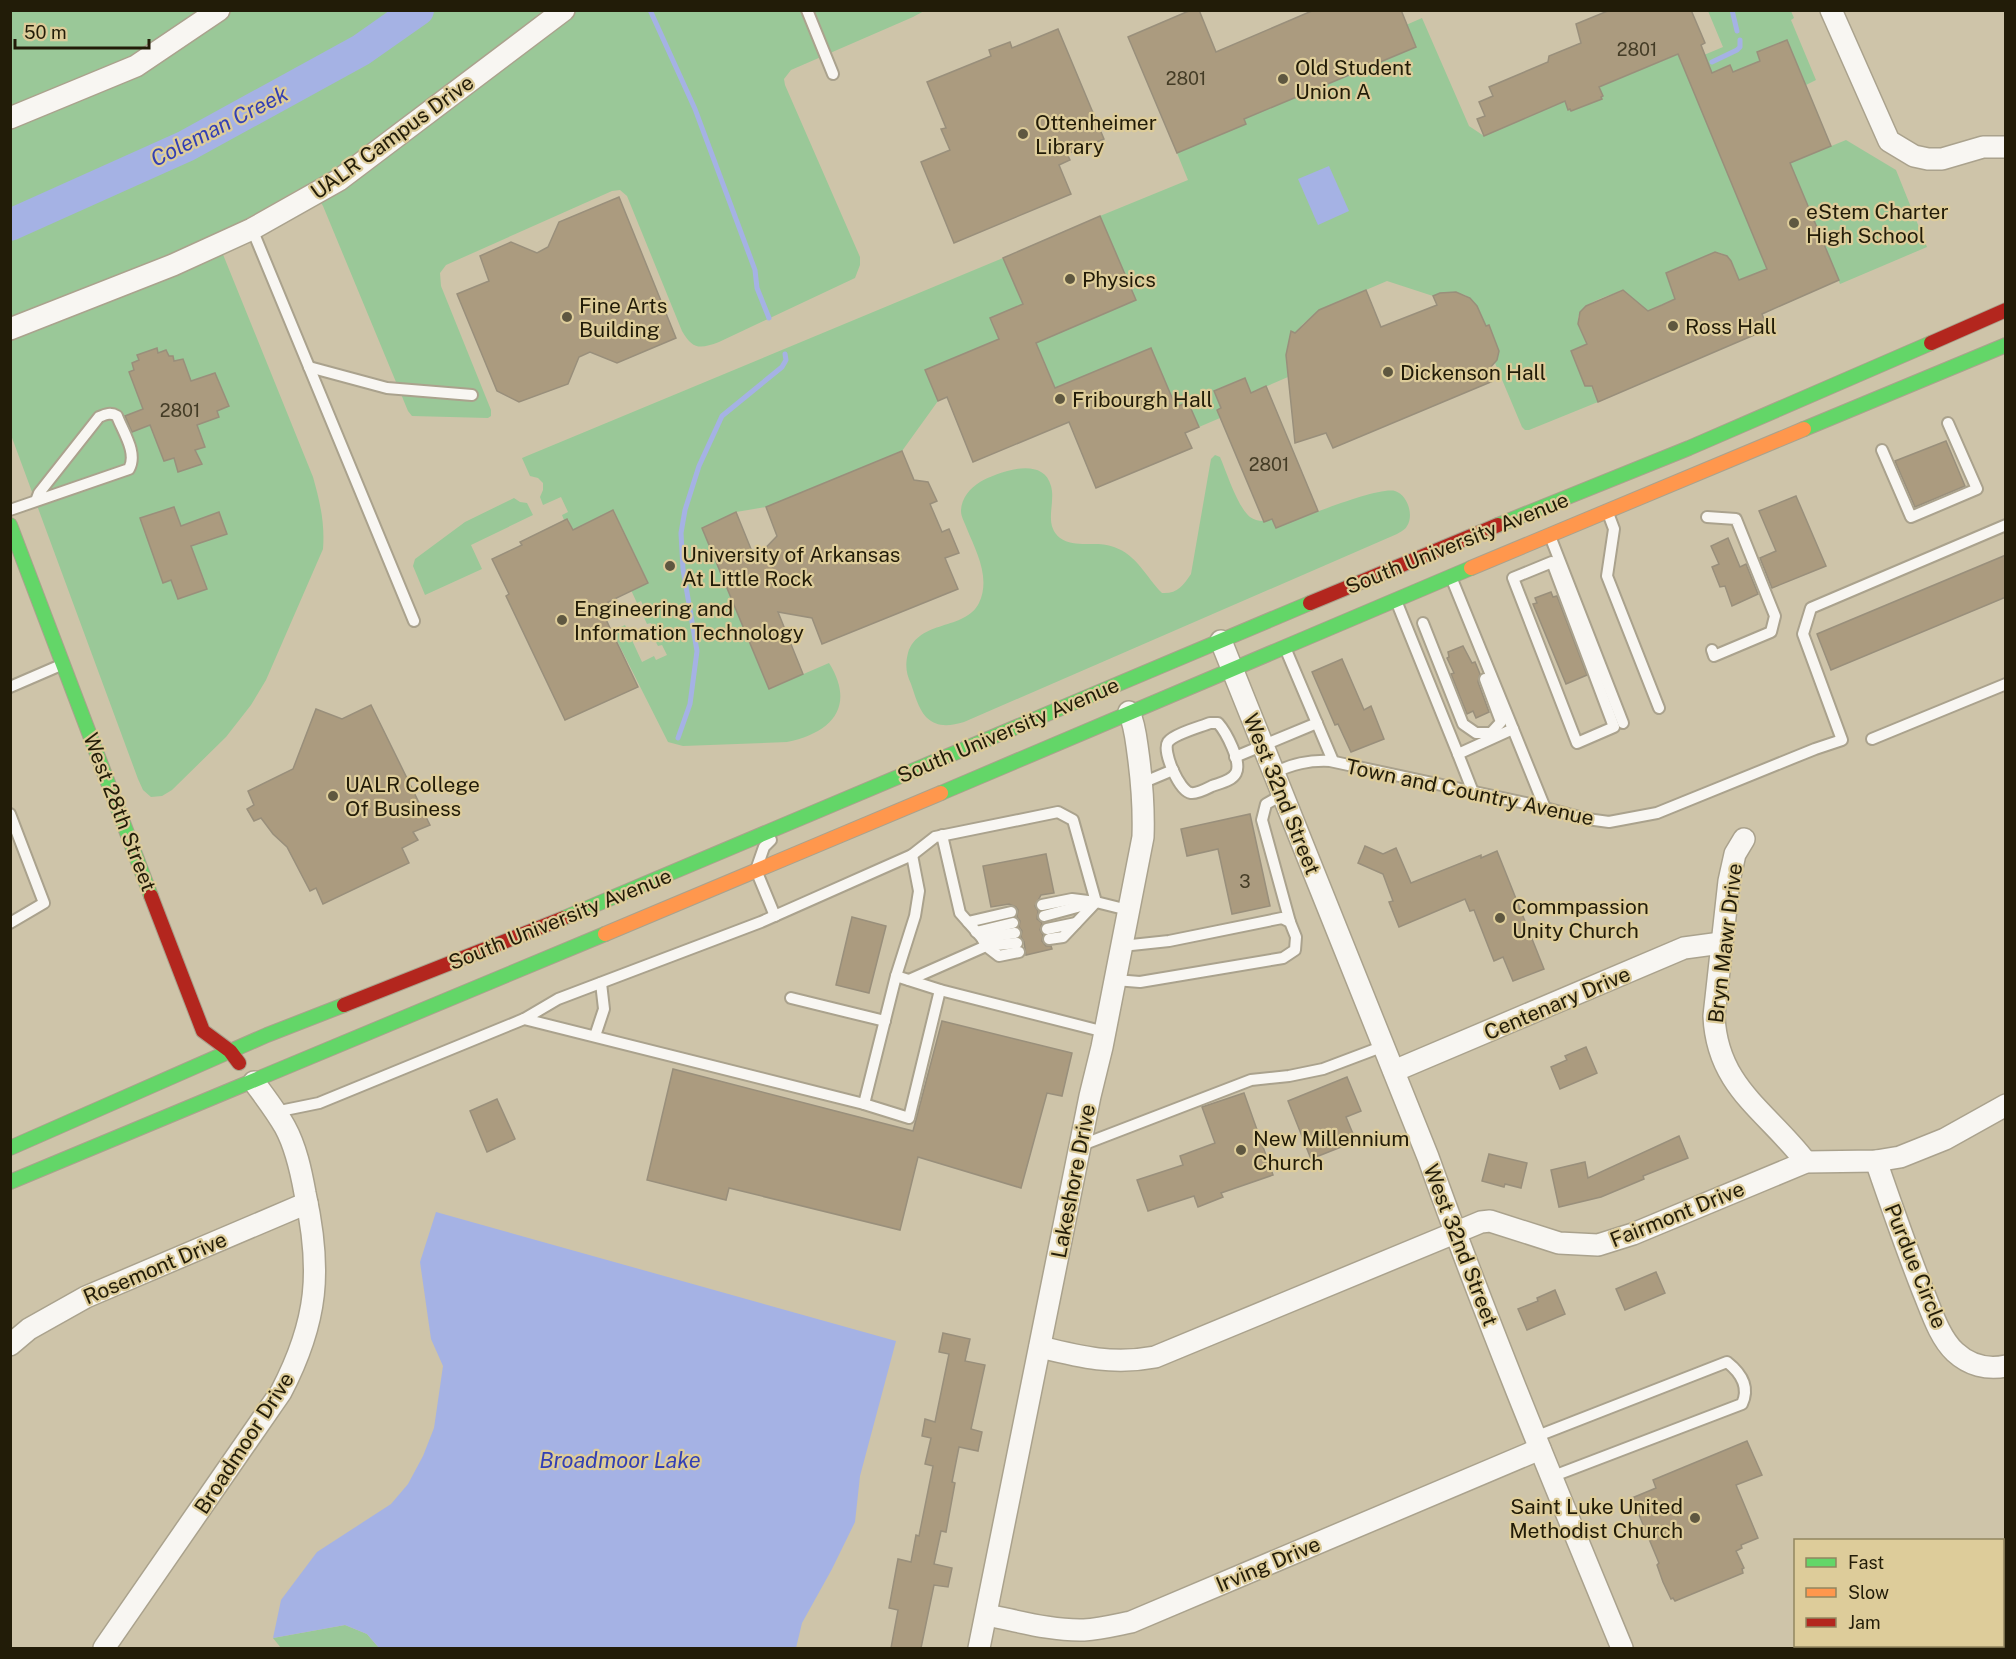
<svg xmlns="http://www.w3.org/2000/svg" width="2016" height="1659" font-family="'Public Sans',sans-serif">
	<rect width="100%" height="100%" fill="#cec4a9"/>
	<g fill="#9ac898">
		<path d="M11,11H924L913,17L791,70L784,79L785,85L860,257V265L855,278L719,342C700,349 693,350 682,331L627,196L620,190L612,191L446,265L440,273L441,286L491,410V416L488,418L412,416L408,411L323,206L318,198L305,189L297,190L225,231L222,252L313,477C320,502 325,523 323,549L266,680L251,705L226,737L172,790L162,796L151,797L143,790L138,779L11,435Z"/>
		<polygon points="1708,11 1791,11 1794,18 1791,20 1816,80 1806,85 1787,40 1757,53 1777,103 1733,72 1730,65 1718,70 1721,77 1714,80 1704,55 1723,47"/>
		<path d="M1422,18L1469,126L1484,136L1565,101L1568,109L1572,111L1601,99L1603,96L1599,87L1679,54L1768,271L1739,280C1734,267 1731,253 1715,252L1675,299L1648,311L1623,290C1610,296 1576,303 1578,322C1579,329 1584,337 1587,344L1571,351L1585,385L1591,386L1598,402L1529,430H1525L1522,427L1495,363L1499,351L1489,325L1486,326L1477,306L1465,295L1448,292L1433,296L1387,281L1319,310L1302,325L1297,334L1291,332L1286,355L1288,377L1251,393L1245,378L1215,390L1221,408L1217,410L1220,418L1199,427L1188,402L1176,407L1151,348L1055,388L1042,356L1005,312L991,318L999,339L925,370L938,401L902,451L766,507L736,512L703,528L769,689L829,663C856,706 832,733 787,742L683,746L668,742L612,631L625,625L642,662L654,656L656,660L667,655L662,645L658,646L652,635L656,632L651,623L647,624L642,613L646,611L641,601L637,603L631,590L648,582L614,511L573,530L568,519L564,520L562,515L568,512L561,497L543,505L540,497L543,490V483L538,478L530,476L522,458L1003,258L1039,341L1100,216L1188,180L1177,153L1246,124L1244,119L1415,47L1406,25Z"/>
		<polygon points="1846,140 1896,170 1927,247 1840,284 1790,163"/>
		<path d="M1215,455L1220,457C1227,473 1237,506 1250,517C1257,522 1265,522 1272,519L1276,528C1296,520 1378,486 1395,491C1408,495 1414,516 1407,526C1405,530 1400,532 1397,534L964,722C950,726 937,728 926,717C918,708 915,695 911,684C906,673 905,665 908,653C919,619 965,631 979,603C991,578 976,551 967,529C965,523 961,517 961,511C961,499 970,488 980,482C998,472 1043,455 1051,486C1056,504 1043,524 1060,538C1075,549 1097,540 1114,547C1137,555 1146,577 1162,593C1177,594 1183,586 1191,574L1211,459Z"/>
		<polygon points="514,498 520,502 527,503 533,515 471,545 482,569 425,595 413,566 415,559 465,522"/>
		<polygon points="345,1625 367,1634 379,1648 281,1648 273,1638"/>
	</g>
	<g fill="#a5b2e4">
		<polygon points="1329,166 1349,211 1318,225 1298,179"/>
		<polygon points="436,1212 896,1341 860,1476 855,1522 832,1569 802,1623 796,1648 379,1648 367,1634 345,1625 273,1638 281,1600 317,1552 391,1504 408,1484 423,1456 434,1428 443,1366 431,1339 420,1262"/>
	</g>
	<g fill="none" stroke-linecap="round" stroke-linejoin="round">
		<g stroke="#a5b2e4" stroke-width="5">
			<polyline points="650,10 695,109 755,270 757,288 769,318"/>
			<polyline points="1732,10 1737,31"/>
			<polyline points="1712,62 1737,50 1740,47 1740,40"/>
			<polyline points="678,738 690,704 697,651 683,569 681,533 685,510 699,466 722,416 782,367 786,360 785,354"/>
		</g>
		<polyline stroke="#a5b2e4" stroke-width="32" points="10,225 186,146 361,50 418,10"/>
	</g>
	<g fill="#ab9b7f" stroke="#998f7b" stroke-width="1.5">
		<polygon points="1191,10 1199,10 1216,52 1314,10 1401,10 1416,47 1244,119 1246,124 1177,153 1128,37"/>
		<polygon points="1610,10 1691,10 1705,43 1701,45 1712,73 1730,65 1733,72 1760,61 1757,52 1787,40 1831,146 1790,163 1839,280 1762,314 1768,329 1598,402 1592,386 1585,386 1571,351 1587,344 1578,324 1580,312 1586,306 1623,290 1648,311 1662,305 1675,299 1666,273 1715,252 1727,256 1731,261 1739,280 1767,269 1678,54 1599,87 1603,96 1601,97 1602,99 1571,111 1570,109 1568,110 1565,101 1484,136 1477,119 1485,116 1479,102 1493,96 1489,87 1548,62 1549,56 1581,43 1576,24"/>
		<polygon points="1058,29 1104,139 1067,154 1070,160 1059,165 1071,194 954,243 921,162 950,150 941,129 946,128 927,82 991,56 989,50 1010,42 1012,48"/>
		<polygon points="619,197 676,338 617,363 590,352 579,357 568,384 519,402 497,391 457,294 489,281 480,256 511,242 537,253 548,247 559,222"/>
		<polygon points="1100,216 1136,300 1036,343 1055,388 1151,348 1176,407 1188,402 1199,427 1185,433 1192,448 1096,488 1069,422 973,462 947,397 938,401 925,370 999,339 990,318 1023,304 1003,258"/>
		<polygon points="1366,290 1381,327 1437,305 1433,296 1440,293 1456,292 1470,298 1477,306 1486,326 1489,325 1499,351 1497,360 1489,369 1493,381 1333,448 1326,433 1295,443 1286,355 1291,331 1295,333 1319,310"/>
		<polygon points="157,348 158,353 166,350 169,356 173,356 174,361 183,359 191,381 215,373 229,406 217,411 219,417 197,425 205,447 195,450 202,464 178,472 174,458 164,461 150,425 132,432 125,416 143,409 129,372 134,370 132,363 139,360 137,355"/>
		<polygon points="1245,378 1251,393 1266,386 1318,511 1276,528 1272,519 1264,522 1217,410 1221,408 1214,391"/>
		<polygon points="1946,441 1965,486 1915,507 1895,461"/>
		<polygon points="902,451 914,480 928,482 937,501 930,504 942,532 949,529 959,553 945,558 958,589 822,644 812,618 778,612 803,674 769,689 702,528 736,512 755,559 777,536 766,507"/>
		<polygon points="1796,496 1826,566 1772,588 1760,558 1776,551 1759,511"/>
		<polygon points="174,507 181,526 219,512 227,534 191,546 207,589 178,599 171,580 163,583 140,518"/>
		<polygon points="613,510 648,583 608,602 611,607 602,611 638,687 565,720 506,596 509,594 492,559 522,545 520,542 567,519 573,530"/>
		<polygon points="1728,538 1740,567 1746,564 1758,594 1732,606 1725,586 1720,587 1712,567 1719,564 1711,546"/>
		<polygon points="2006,555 2006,597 1831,670 1817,634"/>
		<polygon points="1551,592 1553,597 1557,596 1587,675 1566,684 1533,604 1537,603 1535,598"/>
		<polygon points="1463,646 1472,663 1475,662 1480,674 1478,682 1489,712 1476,718 1473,711 1467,714 1451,674 1454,673 1447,658 1449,657 1448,652"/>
		<polygon points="1342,659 1364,710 1371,706 1384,739 1351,752 1338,724 1335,725 1312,672"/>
		<polygon points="371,705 430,825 413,832 418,840 402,848 409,863 323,904 316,888 310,891 287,847 273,834 261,818 254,821 247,809 254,805 248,791 293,769 316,709 342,719"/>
		<polygon points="1250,814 1270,906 1232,914 1218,849 1187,856 1181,829"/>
		<polygon points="1365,846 1383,854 1396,848 1411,883 1481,855 1481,858 1497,851 1544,969 1513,981 1503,957 1494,961 1474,910 1470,911 1465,899 1399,927 1389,902 1393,901 1383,874 1358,863"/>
		<polygon points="1046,854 1054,893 1041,895 1035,906 1038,911 1037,919 1042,923 1040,930 1043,935 1042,941 1046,946 1051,946 1052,949 1026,955 1024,942 1021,937 1022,931 1019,927 1020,921 1017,917 1018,910 1016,907 1009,904 991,907 983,866"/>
		<polygon points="852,917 886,926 869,993 836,985"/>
		<polygon points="942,1021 1072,1053 1062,1096 1047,1093 1021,1188 918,1157 900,1230 729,1188 726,1200 647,1180 673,1069 913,1131"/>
		<polygon points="1586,1047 1597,1073 1560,1089 1551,1067 1567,1060 1565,1056"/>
		<polygon points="1347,1077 1361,1111 1346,1117 1356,1141 1311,1159 1288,1101"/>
		<polygon points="1244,1093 1273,1175 1221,1193 1223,1197 1198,1207 1194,1196 1148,1211 1137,1180 1183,1165 1180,1156 1215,1143 1202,1107"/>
		<polygon points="497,1099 515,1139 487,1152 470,1111"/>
		<polygon points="1679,1136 1688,1158 1643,1176 1644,1179 1601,1197 1559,1207 1551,1170 1585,1162 1588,1178"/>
		<polygon points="1489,1154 1527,1163 1521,1188 1505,1184 1504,1187 1482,1181"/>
		<polygon points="1656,1272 1665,1293 1625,1310 1616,1289"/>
		<polygon points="1555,1290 1565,1314 1527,1330 1518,1309 1538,1301 1537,1298"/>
		<polygon points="943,1333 970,1339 965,1361 985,1365 971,1429 982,1432 978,1451 959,1447 952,1482 955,1483 946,1532 941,1531 934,1564 952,1568 948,1587 934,1585 921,1648 891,1648 898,1610 889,1608 898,1559 911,1562 916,1535 919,1536 933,1466 925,1464 931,1438 922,1436 925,1419 935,1422 949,1354 939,1352"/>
		<polygon points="1747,1441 1762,1475 1736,1485 1758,1538 1741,1545 1742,1548 1736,1551 1744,1568 1742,1569 1743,1573 1675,1601 1673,1598 1671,1599 1663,1582 1657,1565 1659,1563 1632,1498 1656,1488 1653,1480"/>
	</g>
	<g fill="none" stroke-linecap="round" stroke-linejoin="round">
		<defs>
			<g id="lane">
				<polyline points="807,10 833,74"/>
				<polyline points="252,229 414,621"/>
				<polyline points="309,367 387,388 472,395"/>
				<polyline points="1882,450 1911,517 1977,489 1948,423"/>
				<path d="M10,510L129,469C138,453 123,432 117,416C111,412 106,414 99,417L39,493L36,501"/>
				<polyline points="1608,513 1614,529 1607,576 1659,708"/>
				<polyline points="1707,517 1736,519 1775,616 1771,632 1714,656 1712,650"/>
				<polyline points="1550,536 1623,723"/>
				<polygon points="1552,562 1614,727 1577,743 1513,578"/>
				<polyline points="1397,603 1458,754 1513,729 1451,577"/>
				<polyline points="1423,623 1463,724 1476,733 1491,733 1501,722 1485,679"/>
				<polyline points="1286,650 1333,761"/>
				<polyline points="10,687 61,665"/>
				<path d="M1210,723H1218C1226,732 1242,762 1236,773C1232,781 1220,783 1212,786C1206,789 1197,794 1191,793C1179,791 1162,751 1168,742C1174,734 1200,727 1210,723Z"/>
				<polyline points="1513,729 1545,808"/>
				<polyline points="1872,739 2006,684"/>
				<polyline points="1458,754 1473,792"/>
				<polyline points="1235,757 1317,723"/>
				<path d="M1273,773C1293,764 1308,760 1330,761L1530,804L1587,819L1609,822L1657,813L1815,749L1842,740L1803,634L1811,608L2006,525"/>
				<polyline points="1142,783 1173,770"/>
				<polyline points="1282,795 1266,804 1262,820 1290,922"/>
				<polyline points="10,814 44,903 10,923"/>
				<polyline points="942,835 960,913 982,938 986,946 1017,943"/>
				<polyline points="771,840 764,847 756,870 775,916"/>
				<polyline points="912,855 935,837 1058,812 1073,820 1096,902 1128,910"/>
				<polyline points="1042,905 1072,899 1096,902"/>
				<polyline points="1044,916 1092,903"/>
				<polyline points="968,922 1011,912"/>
				<polyline points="1047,929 1076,923"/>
				<polyline points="976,932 1013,923"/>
				<polyline points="982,938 1015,933"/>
				<polyline points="1049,939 1063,937 1096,902"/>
				<polyline points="909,980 986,946 999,956 1019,952"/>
				<polyline points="1115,980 1140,982 1283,958 1295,950 1296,937 1290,922 1282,918 1169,941 1122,946"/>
				<polyline points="791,998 885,1021"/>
				<polyline points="524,1019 558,999 761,922 912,855 919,891 915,916 896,976"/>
				<polyline points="595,1036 604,1009 601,983"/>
				<polyline points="864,1104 909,1118 940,990"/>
				<polyline points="275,1112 319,1103 524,1019 864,1104 896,976 940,990 1105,1032"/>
				<polyline points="1082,1145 1251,1080 1289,1076 1323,1069 1384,1046"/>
				<path d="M1535,1437L1727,1362C1741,1373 1750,1387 1742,1404L1551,1477"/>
			</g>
			<g id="street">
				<polyline points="1831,10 1889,141 1914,156 1928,159 1942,159 1983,147 2006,147"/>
				<polyline points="10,118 136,66 219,10"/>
				<polyline points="10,329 173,265 252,229 339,180 564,10"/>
				<path d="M1221,641L1428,1157C1487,1323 1555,1486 1622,1648"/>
				<path d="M1744,839L1735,854L1729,881L1714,1016C1717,1087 1767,1111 1806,1162"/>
				<polyline points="1394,1071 1684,948 1721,943"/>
				<path d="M1876,1161C1891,1204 1906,1248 1923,1291C1931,1310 1939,1337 1955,1352C1969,1365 1987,1370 2006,1366"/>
				<polyline points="10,1345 29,1329 86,1297 307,1203"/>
				<path d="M1040,1347C1081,1357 1113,1365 1155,1357L1481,1222L1490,1221L1559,1243L1598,1245L1633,1234L1806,1162L1876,1161L1900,1157L1945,1139L2006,1105"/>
				<path d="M987,1615C1018,1621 1052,1631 1084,1630C1100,1629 1116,1625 1131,1622L1540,1449"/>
				<path d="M104,1648L281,1392C318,1321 322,1270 305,1193C301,1171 296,1147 285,1127C276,1111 265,1097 254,1082"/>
				<path d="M979,1648L1090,1096L1102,1047L1143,837C1144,808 1142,782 1138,753C1136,739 1135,725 1129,712"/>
			</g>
			<g id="fast">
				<polyline points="1804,429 2006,345"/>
				<polyline points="10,525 151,896"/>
				<polyline points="1498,525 1689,448 1931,343"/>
				<polyline points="941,793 1471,568"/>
				<polyline points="564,918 1310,603"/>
				<polyline points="10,1148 267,1035 344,1005"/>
				<polyline points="10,1182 605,934"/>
			</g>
			<g id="slow">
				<polyline points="1471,568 1804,429"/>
				<polyline points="605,934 941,793"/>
			</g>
			<g id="jam">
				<polyline points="1931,343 2006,310"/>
				<polyline points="1310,603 1498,525"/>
				<polyline points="151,896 203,1031 230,1051 239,1063"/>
				<polyline points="344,1005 564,918"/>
			</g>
		</defs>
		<use href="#lane" stroke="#aaa28d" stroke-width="14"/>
		<use href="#street" stroke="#aaa28d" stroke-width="24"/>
		<use href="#fast" stroke="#aaa28d" stroke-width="16"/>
		<use href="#slow" stroke="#aaa28d" stroke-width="16"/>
		<use href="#jam" stroke="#aaa28d" stroke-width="16"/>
		<use href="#lane" stroke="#f8f6f2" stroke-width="10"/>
		<use href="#street" stroke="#f8f6f2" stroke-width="21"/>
		<use href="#fast" stroke="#63d668" stroke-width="14"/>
		<use href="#slow" stroke="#ff974d" stroke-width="14"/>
		<use href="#jam" stroke="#b3261e" stroke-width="14"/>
	</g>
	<g fill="#5e5740" stroke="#ddcc9a" stroke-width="2">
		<circle cx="1283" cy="79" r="6"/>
		<circle cx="1023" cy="134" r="6"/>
		<circle cx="1794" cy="223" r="6"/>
		<circle cx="1070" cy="279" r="6"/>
		<circle cx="567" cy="317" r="6"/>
		<circle cx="1673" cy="326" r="6"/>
		<circle cx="1388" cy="372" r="6"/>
		<circle cx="1060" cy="399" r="6"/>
		<circle cx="670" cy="566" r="6"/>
		<circle cx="562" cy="620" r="6"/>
		<circle cx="333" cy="796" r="6"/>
		<circle cx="1500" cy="918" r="6"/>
		<circle cx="1241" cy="1150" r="6"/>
		<circle cx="1695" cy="1518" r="6"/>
	</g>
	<g text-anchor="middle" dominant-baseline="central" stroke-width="4.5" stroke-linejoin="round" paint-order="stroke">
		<g font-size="18" fill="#443c26">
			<text x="1637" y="49">2801</text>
			<text x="1186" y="78">2801</text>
			<text x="180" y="410">2801</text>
			<text x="1269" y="464">2801</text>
			<text x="1245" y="881">3</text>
		</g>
		<g font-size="21" fill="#221c08" stroke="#ddcc9a" text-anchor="start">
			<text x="1295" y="67">Old Student<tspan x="1295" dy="24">Union A</tspan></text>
			<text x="1035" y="122">Ottenheimer<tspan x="1035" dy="24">Library</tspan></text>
			<text x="1806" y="211">eStem Charter<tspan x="1806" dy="24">High School</tspan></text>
			<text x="1082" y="279">Physics</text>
			<text x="579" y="305">Fine Arts<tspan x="579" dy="24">Building</tspan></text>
			<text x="1685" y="326">Ross Hall</text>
			<text x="1400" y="372">Dickenson Hall</text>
			<text x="1072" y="399">Fribourgh Hall</text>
			<text x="682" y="554">University of Arkansas<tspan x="682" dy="24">At Little Rock</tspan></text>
			<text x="574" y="608">Engineering and<tspan x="574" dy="24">Information Technology</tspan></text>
			<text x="345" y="784">UALR College<tspan x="345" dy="24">Of Business</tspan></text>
			<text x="1512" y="906">Commpassion<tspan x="1512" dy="24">Unity Church</tspan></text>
			<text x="1253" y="1138">New Millennium<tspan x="1253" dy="24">Church</tspan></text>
			<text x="1683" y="1506" text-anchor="end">Saint Luke United<tspan x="1683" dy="24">Methodist Church</tspan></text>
		</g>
		<g font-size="21" fill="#221c08" stroke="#ddcc9a">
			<text transform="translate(392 137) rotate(-36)">UALR Campus Drive</text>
			<text transform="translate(1457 543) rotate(-22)">South University Avenue</text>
			<text transform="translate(1008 730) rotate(-23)">South University Avenue</text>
			<text transform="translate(1470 792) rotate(12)">Town and Country Avenue</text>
			<text transform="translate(1282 794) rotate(68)">West 32nd Street</text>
			<text transform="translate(120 812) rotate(69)">West 28th Street</text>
			<text transform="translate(560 919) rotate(-22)">South University Avenue</text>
			<text transform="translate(1725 943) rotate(-83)">Bryn Mawr Drive</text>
			<text transform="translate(1557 1003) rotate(-23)">Centenary Drive</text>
			<text transform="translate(1073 1181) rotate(-79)">Lakeshore Drive</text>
			<text transform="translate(1677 1214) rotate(-22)">Fairmont Drive</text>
			<text transform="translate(1461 1245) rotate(69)">West 32nd Street</text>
			<text transform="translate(1916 1266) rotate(68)">Purdue Circle</text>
			<text transform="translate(155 1268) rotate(-23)">Rosemont Drive</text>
			<text transform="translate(244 1443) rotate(-57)">Broadmoor Drive</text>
			<text transform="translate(1268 1564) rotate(-23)">Irving Drive</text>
		</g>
		<g font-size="22" font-style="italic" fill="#323fb4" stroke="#ddcc9a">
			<text transform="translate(219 126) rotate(-27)">Coleman Creek</text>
			<text x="620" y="1460">Broadmoor Lake</text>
		</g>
	</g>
	<rect width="2016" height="1659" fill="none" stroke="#221c08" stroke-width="24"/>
	<rect x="1794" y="1539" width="210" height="108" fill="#ddcc9a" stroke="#928660" stroke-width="1.5"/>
	<rect x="1806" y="1558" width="30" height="9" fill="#63d668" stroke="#928660" stroke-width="1.5"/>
	<text x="1848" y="1569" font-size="18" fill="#221c08">Fast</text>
	<rect x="1806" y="1588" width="30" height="9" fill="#ff974d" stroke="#928660" stroke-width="1.5"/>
	<text x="1848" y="1599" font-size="18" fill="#221c08">Slow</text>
	<rect x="1806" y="1618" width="30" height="9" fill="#b3261e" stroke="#928660" stroke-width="1.5"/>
	<text x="1848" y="1629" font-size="18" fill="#221c08">Jam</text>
	<path d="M15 39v9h134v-9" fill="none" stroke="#221c08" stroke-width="3"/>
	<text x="24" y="39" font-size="18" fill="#221c08" stroke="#ddcc9a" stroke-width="4.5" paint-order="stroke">50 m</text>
</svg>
